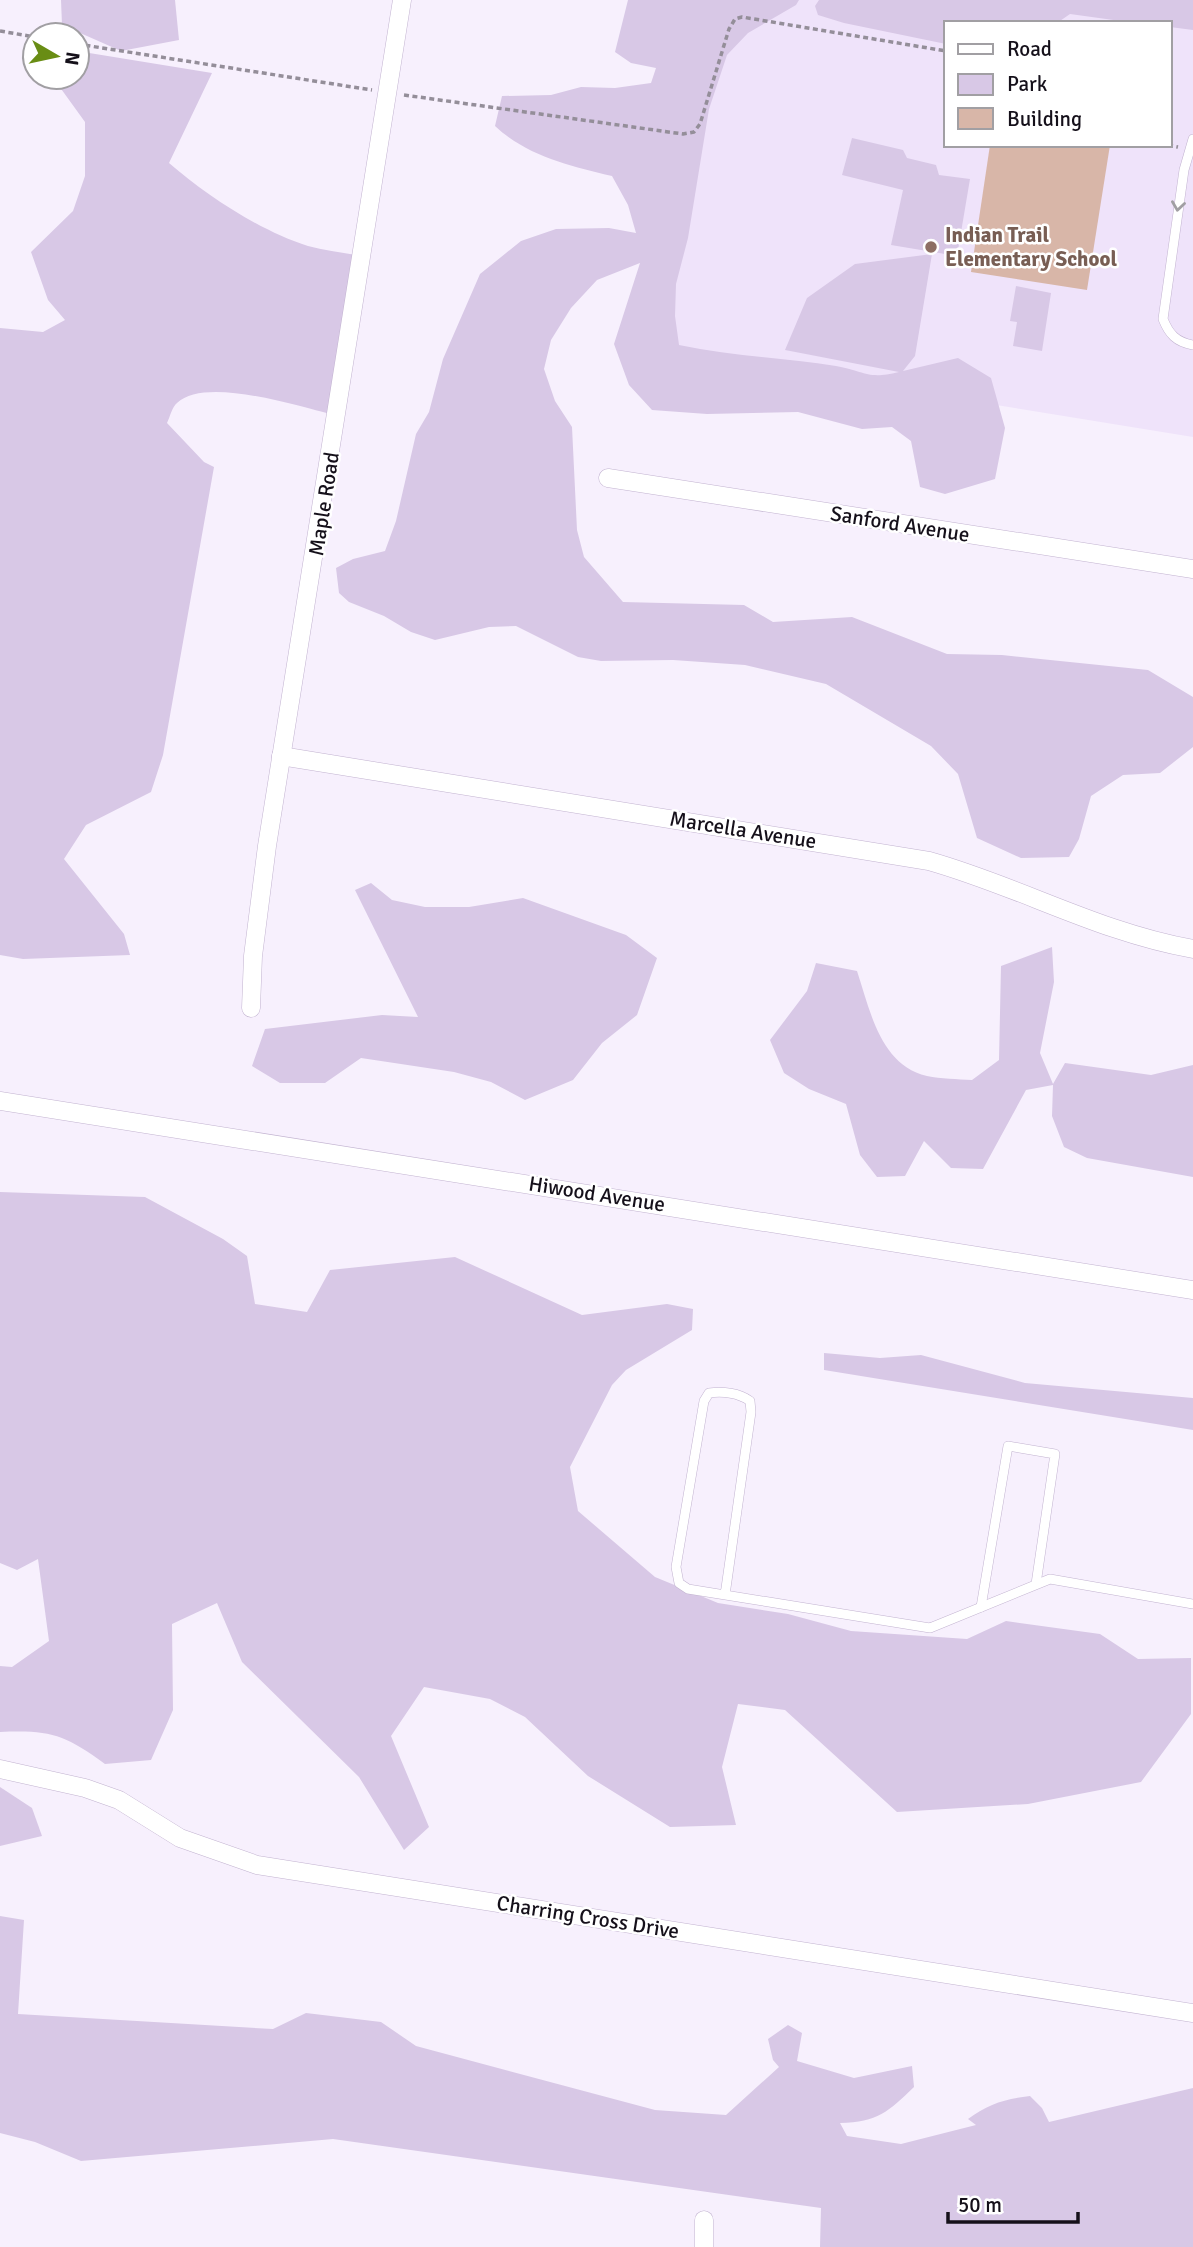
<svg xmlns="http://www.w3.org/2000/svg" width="1193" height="2247" font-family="Signika,sans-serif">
	<rect width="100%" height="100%" fill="#f7f0fd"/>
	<path fill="#efe3fa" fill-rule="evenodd" d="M709,0H1042L1193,25V437L652,349ZM946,23H1170V145H946Z"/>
	<g fill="#d8c8e6">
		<polygon points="61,0 175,0 179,40 121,51 62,25"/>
		<path d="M628,0H799L796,5L748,33L727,55L709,109L688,238L676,284L675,316L679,345C731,356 784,358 836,366C865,371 867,380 899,372L785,350L807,298L855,264L932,254L915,356L903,371L958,358L991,378L1005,428L995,479L945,494L920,487L911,441L892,427L862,429L798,412L707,414L652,410L629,385L614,344L640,263L597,280L571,308L551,340L544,369L555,401L572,427L577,530L584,557L623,602L744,605L773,622L852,617L947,654L1002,655L1148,670L1193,697V747L1160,773L1123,775L1091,796L1079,839L1069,857L1021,858L977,838L958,774L931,746L826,684L745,665L673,660L601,661L578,657L516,626L489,627L435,640L411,632L384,616L349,602L339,593L336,568L353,559L385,551L396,521L416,434L429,412L443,359L480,274L521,241L556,229L609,228L636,233L628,205L612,176C570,166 527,156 495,126L502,96L551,95L581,87L615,88L651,83L656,68L631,63L615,52Z"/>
		<polygon points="819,0 1193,0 1193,30 1170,27 1170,23 1135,23 1070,14 1057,23 946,23 946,44 844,23 818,15 815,6"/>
		<path d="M77,51L212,73L169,163C206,195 260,231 308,246C323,250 340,252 356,255L331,414C296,406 205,376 177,403C172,407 170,417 167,423L204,462L214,467L163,755L151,792L86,825L64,859L124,934L130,955L23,959L0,955V328L43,332L65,320L48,300L31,252L73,211L85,176V122L59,86V77H77Z"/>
		<polygon points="852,138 903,150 907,158 936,165 939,175 970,179 957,256 891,245 903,190 842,175"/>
		<polygon points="1016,286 1051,293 1042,351 1013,346 1017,322 1010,321"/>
		<polygon points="371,883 392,900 425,907 469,907 523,898 626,935 657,958 637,1015 602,1043 573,1080 525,1100 491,1082 454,1072 361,1058 325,1083 280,1083 252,1066 265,1029 382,1015 418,1017 355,890"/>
		<path d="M1052,947L1054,982L1040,1053L1053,1084L1065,1063L1151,1075L1193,1065V1177L1087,1158L1064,1147L1052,1116L1053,1085L1026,1090L983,1169L951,1168L924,1141L905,1176L877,1177L860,1155L846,1104L809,1089L784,1073L770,1040L807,991L816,963L857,971C870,1010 880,1065 927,1076C941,1079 957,1079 972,1080L999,1060L1001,966Z"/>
		<path d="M0,1192L145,1197L223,1239L247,1256L255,1304L307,1312L330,1270L455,1257L582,1315L667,1304L693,1309L692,1330L626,1370L612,1385L570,1467L578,1511L655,1577L718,1603L788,1614L851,1631L967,1639L1006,1621L1100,1634L1138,1659L1191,1658V1714L1141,1782L1028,1804L897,1812L785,1710L738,1704L722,1767L736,1825L670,1827L588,1776L525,1717L490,1699L424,1687L391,1736L429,1827L404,1850L359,1777L242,1662L217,1603L172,1624L173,1710L151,1760L105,1764C64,1734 50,1730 0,1732V1666L12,1667L49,1641L38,1559L17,1570L0,1563Z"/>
		<polygon points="824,1353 880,1358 921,1355 1025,1383 1193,1398 1193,1430 824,1370"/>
		<polygon points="0,1787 32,1808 42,1836 0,1846"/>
		<path d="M0,1916L24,1920L18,2014L273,2029L306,2013L381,2022L416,2046L655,2110L726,2115L779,2067L773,2060L768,2039L788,2025L802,2033L797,2061L854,2078L912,2066L914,2087C888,2112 878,2122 840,2123L847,2136L901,2144L976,2125L968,2119C988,2104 1005,2099 1030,2096L1042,2108L1049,2122L1193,2088V2247H820L821,2208L333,2139L81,2161L35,2142L0,2133Z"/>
	</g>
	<polygon fill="#d8b6a8" points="990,145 1110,145 1087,290 971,272"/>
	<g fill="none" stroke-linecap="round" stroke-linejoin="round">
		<defs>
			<g id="lane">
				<path d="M1193,139L1184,170L1163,319C1169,334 1176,342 1193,345"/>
				<path d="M725,1595L751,1412L750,1401C739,1393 723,1391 709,1393L704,1401L676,1567L679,1583L688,1589L930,1628L1050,1579L1193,1604"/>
				<polyline points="981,1607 1008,1446 1055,1454 1036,1584"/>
			</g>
			<g id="street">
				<polyline points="608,478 1193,569"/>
				<path d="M281,756L929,861C1021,887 1098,932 1193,949"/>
				<polyline points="251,1008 253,956 267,846 402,0"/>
				<polyline points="0,1101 1193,1290"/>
				<polyline points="0,1769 85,1788 119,1800 180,1838 257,1865 1193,2013"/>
				<polyline points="704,2247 704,2220"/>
			</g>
		</defs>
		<use href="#lane" stroke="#c2b3d0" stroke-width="10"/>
		<use href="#street" stroke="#c2b3d0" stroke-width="19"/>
		<g stroke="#948e99" stroke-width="3.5" stroke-dasharray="5 3.5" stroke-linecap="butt">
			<polyline points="0,31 35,37"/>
			<polyline points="77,44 372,90"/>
			<polyline points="404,95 683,134 694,132 700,124 729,29 735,19 742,17 946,51"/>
			<polyline points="1168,145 1178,147"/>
		</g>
		<use href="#lane" stroke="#fff" stroke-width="9"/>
		<use href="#street" stroke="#fff" stroke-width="18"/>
	</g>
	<defs><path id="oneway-chevron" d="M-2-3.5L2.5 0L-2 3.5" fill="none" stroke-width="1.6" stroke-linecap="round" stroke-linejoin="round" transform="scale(1.75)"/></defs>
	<use stroke="#a19fa3" href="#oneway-chevron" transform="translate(1178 206) rotate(98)"/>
	<circle fill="#8d6e63" stroke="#fff" stroke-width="2.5" cx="931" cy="247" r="7"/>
	<g text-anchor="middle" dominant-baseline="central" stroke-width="5" stroke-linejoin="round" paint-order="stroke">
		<g font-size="21" font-weight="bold" fill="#785e54" stroke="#fff" text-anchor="start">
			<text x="945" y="235">Indian Trail<tspan x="945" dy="24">Elementary School</tspan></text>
		</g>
		<g font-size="21" fill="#15101a" stroke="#fff">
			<text transform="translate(324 504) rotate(-81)">Maple Road</text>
			<text transform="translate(900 524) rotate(9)">Sanford Avenue</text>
			<text transform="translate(743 830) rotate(9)">Marcella Avenue</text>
			<text transform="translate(597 1194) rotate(9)">Hiwood Avenue</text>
			<text transform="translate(588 1917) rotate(9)">Charring Cross Drive</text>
		</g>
	</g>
	<rect x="944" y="21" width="228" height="126" fill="#ffffff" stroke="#a19fa3" stroke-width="2"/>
	<rect x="958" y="44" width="35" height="10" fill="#ffffff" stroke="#a19fa3" stroke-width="2"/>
	<text x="1007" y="56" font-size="21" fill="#15101a">Road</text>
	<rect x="958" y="74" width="35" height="21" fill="#d8c8e6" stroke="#a19fa3" stroke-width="2"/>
	<text x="1007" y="91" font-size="21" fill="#15101a">Park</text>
	<rect x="958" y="108" width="35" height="21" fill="#d8b6a8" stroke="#a19fa3" stroke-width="2"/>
	<text x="1007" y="126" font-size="21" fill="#15101a">Building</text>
	<g transform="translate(56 56) rotate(99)"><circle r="33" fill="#ffffff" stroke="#a19fa3" stroke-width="2"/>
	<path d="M0-5L12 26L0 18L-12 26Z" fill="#698d14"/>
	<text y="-10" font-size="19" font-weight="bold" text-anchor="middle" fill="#15101a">N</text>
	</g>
	<path d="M948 2212v10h130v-10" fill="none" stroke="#15101a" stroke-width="3.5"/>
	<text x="958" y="2212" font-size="21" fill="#15101a" stroke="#ffffff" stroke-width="5" paint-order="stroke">50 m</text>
</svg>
